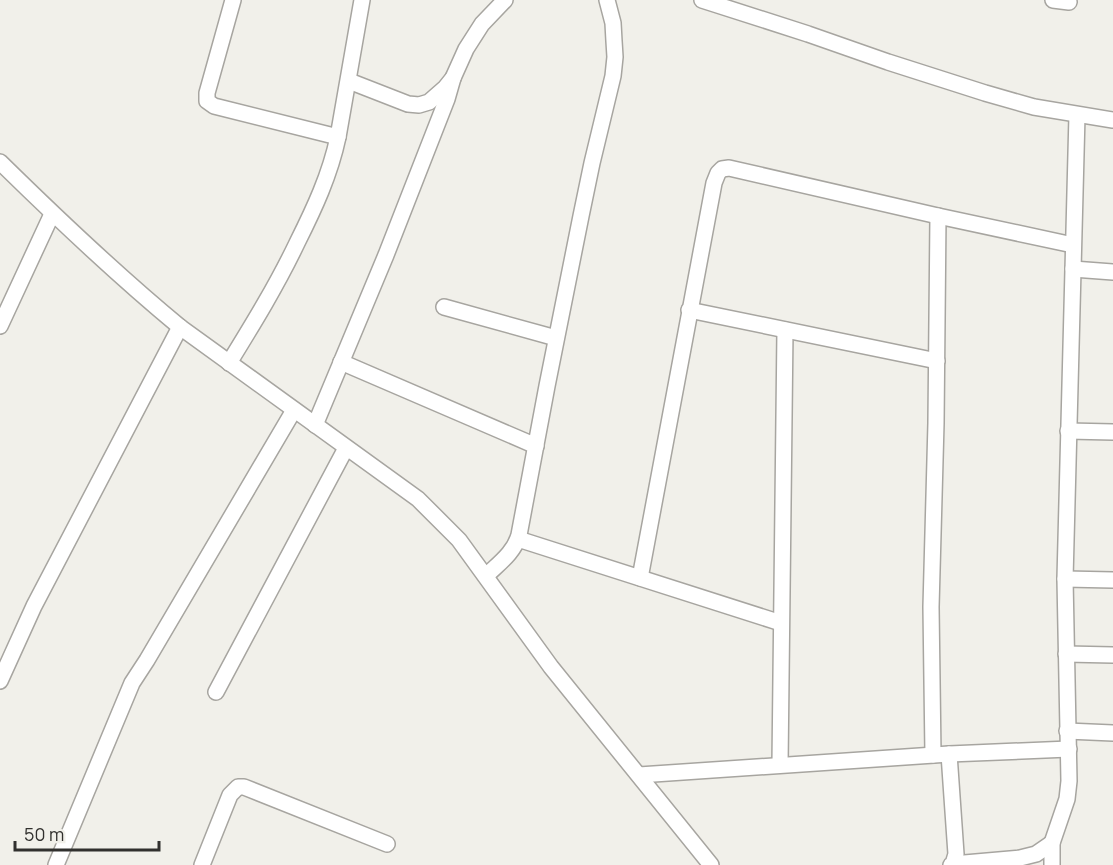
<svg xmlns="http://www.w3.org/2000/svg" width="1113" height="865" font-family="Manrope,sans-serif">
	<rect width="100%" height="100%" fill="#f1f0ea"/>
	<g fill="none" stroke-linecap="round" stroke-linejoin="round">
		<defs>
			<g id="minor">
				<polyline points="702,0 808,34 888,62 985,93 1034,107 1113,120"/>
				<polyline points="1053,0 1069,2"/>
				<polyline points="349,81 408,104 419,105 429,102 445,88 453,78 466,49 482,24 505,0"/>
				<polyline points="338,137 362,0"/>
				<path d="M0,162C58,219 117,275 180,327L418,499L459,540L551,667L711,865"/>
				<polyline points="1073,269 1113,272"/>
				<polyline points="444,307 556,338"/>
				<polyline points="689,310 937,361"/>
				<polyline points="0,326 52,214"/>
				<polyline points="341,362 536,446"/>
				<path d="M229,363C253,324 277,285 297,243C314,209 330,175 338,137L214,106L207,101V93L233,0"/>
				<polyline points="315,425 386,255 447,99 453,78"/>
				<polyline points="1068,431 1113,432"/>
				<polyline points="518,539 781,623"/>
				<path d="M486,576C498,564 514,553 519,535L547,386L581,216L592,163L613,76L615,57L614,41L613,23L607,0"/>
				<polyline points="640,578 714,183 718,173 722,169 729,168 938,216 1073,245"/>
				<polyline points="1065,579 1113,580"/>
				<polyline points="1066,654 1113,655"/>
				<polyline points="0,681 34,606 180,327"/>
				<polyline points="216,692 346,448"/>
				<polyline points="1067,731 1113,733"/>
				<polyline points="949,754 956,854 953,864 951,865"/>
				<polyline points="933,755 931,607 936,423 938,216"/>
				<polyline points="780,765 785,330"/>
				<polyline points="639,775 949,754 1069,749"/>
				<polyline points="953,864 1020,858 1036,854 1052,843"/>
				<polyline points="56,865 132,683 147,660 294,410"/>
				<polyline points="202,865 230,795 238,787 244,787 387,844"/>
				<polyline points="1052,865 1052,843 1067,799 1069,781 1065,579 1077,115"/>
			</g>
		</defs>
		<use href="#minor" stroke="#a7a5a0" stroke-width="18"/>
		<use href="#minor" stroke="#fff" stroke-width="15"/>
	</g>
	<path d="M15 841v9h144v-9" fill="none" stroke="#31302e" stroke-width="3"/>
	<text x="24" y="841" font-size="18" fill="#31302e" stroke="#f1f0ea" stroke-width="4.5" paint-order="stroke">50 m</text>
</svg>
